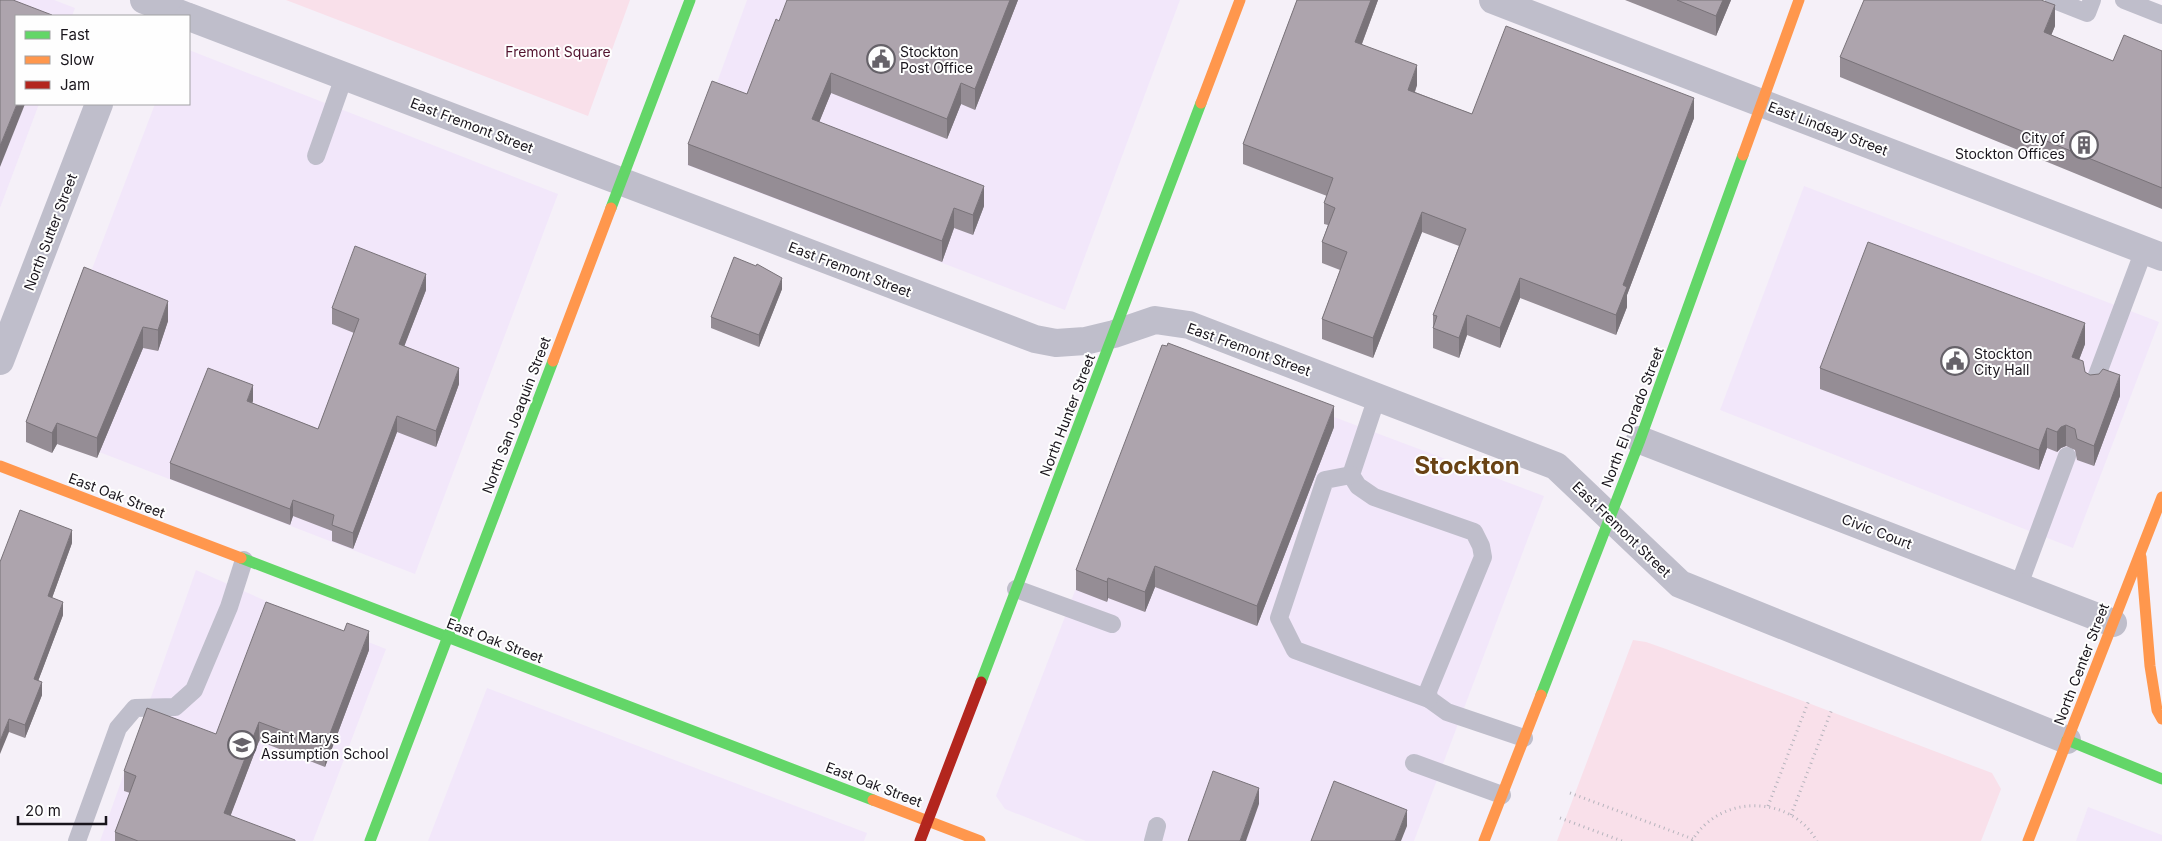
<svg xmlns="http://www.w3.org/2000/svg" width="2162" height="841" font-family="Inter,sans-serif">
	<rect width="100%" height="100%" fill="#f5f0f8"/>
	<g fill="#f2e7fa">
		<polygon points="0,0 54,0 75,8 72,16 16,16 16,104 39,104 0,208"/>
		<polygon points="747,0 1180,0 1065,310 687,165"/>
		<polygon points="189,50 558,194 415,574 32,426 155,104 189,104"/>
		<polygon points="1804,186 2159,322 2073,548 1720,410"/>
		<polygon points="1166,354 1544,496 1414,841 1086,841 1005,809 996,796"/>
		<polygon points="196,570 282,608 386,649 313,841 100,841"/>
		<polygon points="487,688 677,761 867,833 864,841 428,841"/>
		<polygon points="2088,807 2162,835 2162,841 2076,841"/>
	</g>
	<g fill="#f9e0ea">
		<polygon points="286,0 630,0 588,116"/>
		<polygon points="1633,640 1646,642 1666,649 1992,773 2001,789 1981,841 1557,841"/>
	</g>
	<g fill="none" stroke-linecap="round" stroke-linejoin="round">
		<g stroke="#b6b4bd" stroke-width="3" stroke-dasharray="1 4" stroke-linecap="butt">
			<polyline points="1570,793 1693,839"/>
			<polyline points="1768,806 1809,700"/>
			<polyline points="1791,815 1832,709"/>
			<polyline points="1560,818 1622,841"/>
			<path d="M1692,841C1719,794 1790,794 1817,841"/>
		</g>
		<g stroke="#bfbecb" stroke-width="18">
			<polyline points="2054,0 2087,13 2092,0"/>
			<polyline points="2124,0 2162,15"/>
			<polyline points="316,156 344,77"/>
			<polyline points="2093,386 2144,250"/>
			<polyline points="1377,397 1351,475 1358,486 1374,497 1474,532 1481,546 1483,557 1428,691 1429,699 1447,712 1524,738"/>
			<polyline points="1351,475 1325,480 1279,618 1295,650 1429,699"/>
			<polyline points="2019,585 2067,456"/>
			<polyline points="1016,589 1112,624"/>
			<polyline points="1414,763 1502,795"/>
			<polyline points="77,841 118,728 135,708 175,707 194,690 229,607 244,560"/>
			<polyline points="1153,841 1157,826"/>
		</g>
		<g stroke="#bfbecb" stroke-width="28">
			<polyline points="144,0 186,16"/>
			<polyline points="1493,0 2162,257"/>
			<polyline points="189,17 1035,339 1056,343 1085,341 1114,334 1155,320 1189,325 1556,466 1680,584 2067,740"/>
			<polyline points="0,361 99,104"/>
			<polyline points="1640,440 2113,623"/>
		</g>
		<g stroke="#63d668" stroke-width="11">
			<polyline points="611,208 690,0"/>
			<polyline points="241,558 873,800"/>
			<polyline points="981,682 1201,103"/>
			<polyline points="1541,695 1640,440 1743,155"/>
			<polyline points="2067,740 2162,779"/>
			<polyline points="370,841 553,361"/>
		</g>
		<g stroke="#ff974d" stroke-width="11">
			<polyline points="1201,103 1240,0"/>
			<polyline points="1743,155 1799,0"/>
			<polyline points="553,361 611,208"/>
			<polyline points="0,466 241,558"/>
			<polyline points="2141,557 2150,666 2157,710 2162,719"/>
			<polyline points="873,800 980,841"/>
			<polyline points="1484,841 1541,695"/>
			<polyline points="2028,841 2162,497"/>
		</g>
		<polyline stroke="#b3261e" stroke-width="11" points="920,841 981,682"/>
	</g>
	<g fill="#958d95">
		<polygon points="1018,0 975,110 961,104 947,139 831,93 819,122 984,206 973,235 954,228 942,262 688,165 688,144 747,94 779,21"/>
		<polygon points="1297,0 1378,0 1362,44 1417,85 1415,92 1472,114 1694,118 1627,295 1627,307 1616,335 1520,298 1500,348 1467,335 1459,358 1433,348 1433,315 1459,246 1422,232 1373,358 1322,339 1322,319 1340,270 1322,263 1322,242 1328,225 1324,224 1324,203 1327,196 1243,164 1243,144"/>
		<polygon points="1625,0 1731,0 1716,36"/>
		<polygon points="2055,26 2051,35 2113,61 2162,51 2162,209 1840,77 1840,57"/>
		<polygon points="756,266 782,289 759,347 711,328 711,317"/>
		<polygon points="84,267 168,321 158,351 143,348 97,458 57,444 52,453 26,442 26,422"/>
		<polygon points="426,290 404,346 459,384 436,447 397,432 353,549 332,541 332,531 293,516 290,525 170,479 170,463 253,401 252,403 318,429 354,333 332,324 332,308"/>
		<polygon points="2085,344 2079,360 2085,372 2120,396 2094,466 2077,460 2075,450 2066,446 2061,448 2057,452 2047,448 2039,470 1820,389 1820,368"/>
		<polygon points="1334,427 1257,626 1155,587 1145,612 1108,598 1107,602 1076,590 1076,570"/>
		<polygon points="72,543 52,598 63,615 38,681 42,695 25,738 9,732 0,562"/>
		<polygon points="369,650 325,767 259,741 230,816 295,841 115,841 115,832 130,793 124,791 124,771 216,734"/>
	</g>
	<g fill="#797379">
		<polygon points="1010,0 1018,0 975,110 975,89"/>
		<polygon points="1371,0 1378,0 1355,62 1355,42"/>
		<polygon points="1723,0 1731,0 1716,36 1716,16"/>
		<polygon points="2055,5 2055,26 2044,53 2044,32"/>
		<polygon points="1417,65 1417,85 1408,110 1408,90"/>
		<polygon points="831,73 831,93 812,140 812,119"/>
		<polygon points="961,83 961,104 947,139 947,119"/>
		<polygon points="1694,98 1694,118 1627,295 1627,307 1616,335 1616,315 1623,285"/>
		<polygon points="17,104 25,104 0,167 0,146"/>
		<polygon points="984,186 984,206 973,235 973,215"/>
		<polygon points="954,208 954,228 942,262 942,241"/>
		<polygon points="1422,212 1422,232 1373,358 1373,338"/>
		<polygon points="426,274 426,290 399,360 399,344"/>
		<polygon points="782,278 782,289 759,347 759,335"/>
		<polygon points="1520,278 1520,298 1500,348 1500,328"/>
		<polygon points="168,301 168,321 158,351 158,330"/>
		<polygon points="1467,315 1467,335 1459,358 1459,338"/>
		<polygon points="2085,323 2085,344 2072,378 2072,357"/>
		<polygon points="143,327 143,348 97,458 97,438"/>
		<polygon points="459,368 459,384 436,447 436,431"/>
		<polygon points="2120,375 2120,396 2094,466 2094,446"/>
		<polygon points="253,385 253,401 247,417 247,401"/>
		<polygon points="1334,406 1334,427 1257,626 1257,606"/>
		<polygon points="397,416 397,432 353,549 353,533"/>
		<polygon points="57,423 57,444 52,453 52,433"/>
		<polygon points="2066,425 2066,446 2061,448 2057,452 2057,432 2061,427"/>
		<polygon points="2047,428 2047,448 2039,470 2039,450"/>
		<polygon points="293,500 293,516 290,525 290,509"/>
		<polygon points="72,530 72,543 48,609 48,596"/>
		<polygon points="1155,566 1155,587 1145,612 1145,592"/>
		<polygon points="1108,578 1108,598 1107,602 1107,582"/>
		<polygon points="63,602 63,615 34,692 34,679"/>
		<polygon points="369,631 369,650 325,767 325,747"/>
		<polygon points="42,682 42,695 25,738 25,725"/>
		<polygon points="9,719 9,732 0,754 0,741"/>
		<polygon points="259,722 259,741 224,833 224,813"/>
		<polygon points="1259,788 1259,804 1246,841 1240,841"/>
		<polygon points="1407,810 1407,826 1401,841 1395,841"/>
	</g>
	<g fill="#ada4ad" stroke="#797379">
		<polygon points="0,0 13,0 52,15 51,16 16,16 17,104 0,146"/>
		<polygon points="787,0 1010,0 975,89 961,83 947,119 831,73 812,119 984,186 973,215 954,208 942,241 688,144 712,81 747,94 776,19 779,21"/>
		<polygon points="1297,0 1371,0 1355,42 1417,65 1408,90 1472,114 1506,26 1694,98 1623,285 1627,287 1616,315 1520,278 1500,328 1467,315 1459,338 1433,328 1437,316 1433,315 1466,229 1422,212 1373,338 1322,319 1347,252 1322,242 1335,208 1324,203 1333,178 1243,144"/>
		<polygon points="1677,0 1723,0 1716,16"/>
		<polygon points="1864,0 2041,0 2055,5 2044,32 2113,61 2124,35 2162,51 2162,188 1840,57"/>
		<polygon points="1868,242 2085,323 2072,357 2083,361 2085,372 2090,375 2099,374 2103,369 2120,375 2094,446 2077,439 2075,429 2066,425 2061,427 2057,432 2047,428 2039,450 1820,368"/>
		<polygon points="355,246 426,274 399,344 459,368 436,431 397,416 353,533 332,525 334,515 293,500 290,509 170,463 208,368 253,385 247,401 318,429 359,319 332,308"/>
		<polygon points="734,257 756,266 757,264 782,278 759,335 711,317"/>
		<polygon points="84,267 168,301 158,330 143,327 97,438 57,423 52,433 26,422"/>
		<polygon points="1168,343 1334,406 1257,606 1155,566 1145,592 1108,578 1107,582 1076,570 1162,345 1167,346"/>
		<polygon points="20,510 72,530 48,596 63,602 34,679 42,682 25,725 9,719 0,741 0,562"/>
		<polygon points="266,602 344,631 347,623 369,631 325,747 259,722 224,813 295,840 295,841 138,841 115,832 136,776 124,771 147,708 216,734"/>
		<polygon points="1213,771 1259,788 1240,841 1188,841"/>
		<polygon points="1334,781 1407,810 1395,841 1311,841"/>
	</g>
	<defs>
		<symbol id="civic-ring" viewBox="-11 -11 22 22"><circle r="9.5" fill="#fefefe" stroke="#666269" stroke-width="1.5"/><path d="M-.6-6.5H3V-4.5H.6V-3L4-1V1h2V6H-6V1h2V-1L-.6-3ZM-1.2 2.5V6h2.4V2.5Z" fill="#666269"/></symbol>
		<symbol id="building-ring" viewBox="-11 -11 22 22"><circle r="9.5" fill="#fefefe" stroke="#666269" stroke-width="1.5"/><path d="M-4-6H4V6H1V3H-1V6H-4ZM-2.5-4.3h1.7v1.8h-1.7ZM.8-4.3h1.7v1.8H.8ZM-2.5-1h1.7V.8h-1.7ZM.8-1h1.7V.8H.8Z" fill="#666269"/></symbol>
		<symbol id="school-ring" viewBox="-11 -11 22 22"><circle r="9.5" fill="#fefefe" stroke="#666269" stroke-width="1.5"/><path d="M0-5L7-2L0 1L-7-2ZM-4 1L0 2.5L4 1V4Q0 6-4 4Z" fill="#666269"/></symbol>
	</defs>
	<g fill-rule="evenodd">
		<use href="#civic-ring" x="865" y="43" width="32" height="32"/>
		<use href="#building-ring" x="2068" y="129" width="32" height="32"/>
		<use href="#civic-ring" x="1939" y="345" width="32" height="32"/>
		<use href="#school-ring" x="226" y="729" width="32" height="32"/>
	</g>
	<g text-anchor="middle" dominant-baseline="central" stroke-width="4" stroke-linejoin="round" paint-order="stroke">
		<g font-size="14" fill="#52132e" stroke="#fefefe">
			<text x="558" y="51">Fremont Square</text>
		</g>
		<g font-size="14" fill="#19151c" stroke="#fefefe" text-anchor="start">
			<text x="900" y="51">Stockton<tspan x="900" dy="16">Post Office</tspan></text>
			<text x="2065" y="137" text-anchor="end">City of<tspan x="2065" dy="16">Stockton Offices</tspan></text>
			<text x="1974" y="353">Stockton<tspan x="1974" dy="16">City Hall</tspan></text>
			<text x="261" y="737">Saint Marys<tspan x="261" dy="16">Assumption School</tspan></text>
		</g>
		<g font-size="14" fill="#19151c" stroke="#fefefe">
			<text transform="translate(472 125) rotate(21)">East Fremont Street</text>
			<text transform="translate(1828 128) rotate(21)">East Lindsay Street</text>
			<text transform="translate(50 232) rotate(-69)">North Sutter Street</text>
			<text transform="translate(850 269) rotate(21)">East Fremont Street</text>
			<text transform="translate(1249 349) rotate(20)">East Fremont Street</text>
			<text transform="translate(516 415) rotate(-69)">North San Joaquin Street</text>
			<text transform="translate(1067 415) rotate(-69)">North Hunter Street</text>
			<text transform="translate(1632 417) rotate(-69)">North El Dorado Street</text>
			<text transform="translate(117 495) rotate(21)">East Oak Street</text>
			<text transform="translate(1622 529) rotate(44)">East Fremont Street</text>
			<text transform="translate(1877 531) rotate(21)">Civic Court</text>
			<text transform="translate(495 640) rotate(21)">East Oak Street</text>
			<text transform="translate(2081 664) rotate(-69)">North Center Street</text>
			<text transform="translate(874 784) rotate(21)">East Oak Street</text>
		</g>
		<g font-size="24" font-weight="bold" fill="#694314" stroke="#fefefe">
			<text x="1467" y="465">Stockton</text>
		</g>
	</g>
	<rect x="15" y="15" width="175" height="90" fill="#fefefe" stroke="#a2a1a4"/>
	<rect x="25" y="31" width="25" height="8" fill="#63d668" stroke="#a2a1a4"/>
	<text x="60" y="40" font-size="15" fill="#19151c">Fast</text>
	<rect x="25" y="56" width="25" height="8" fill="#ff974d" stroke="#a2a1a4"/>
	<text x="60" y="65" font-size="15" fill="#19151c">Slow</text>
	<rect x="25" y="81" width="25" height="8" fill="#b3261e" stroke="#a2a1a4"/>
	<text x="60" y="90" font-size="15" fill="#19151c">Jam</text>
	<path d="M18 816v8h88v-8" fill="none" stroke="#19151c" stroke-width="2.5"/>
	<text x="25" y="816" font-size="15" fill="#19151c" stroke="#fefefe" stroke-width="4" paint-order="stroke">20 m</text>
</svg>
